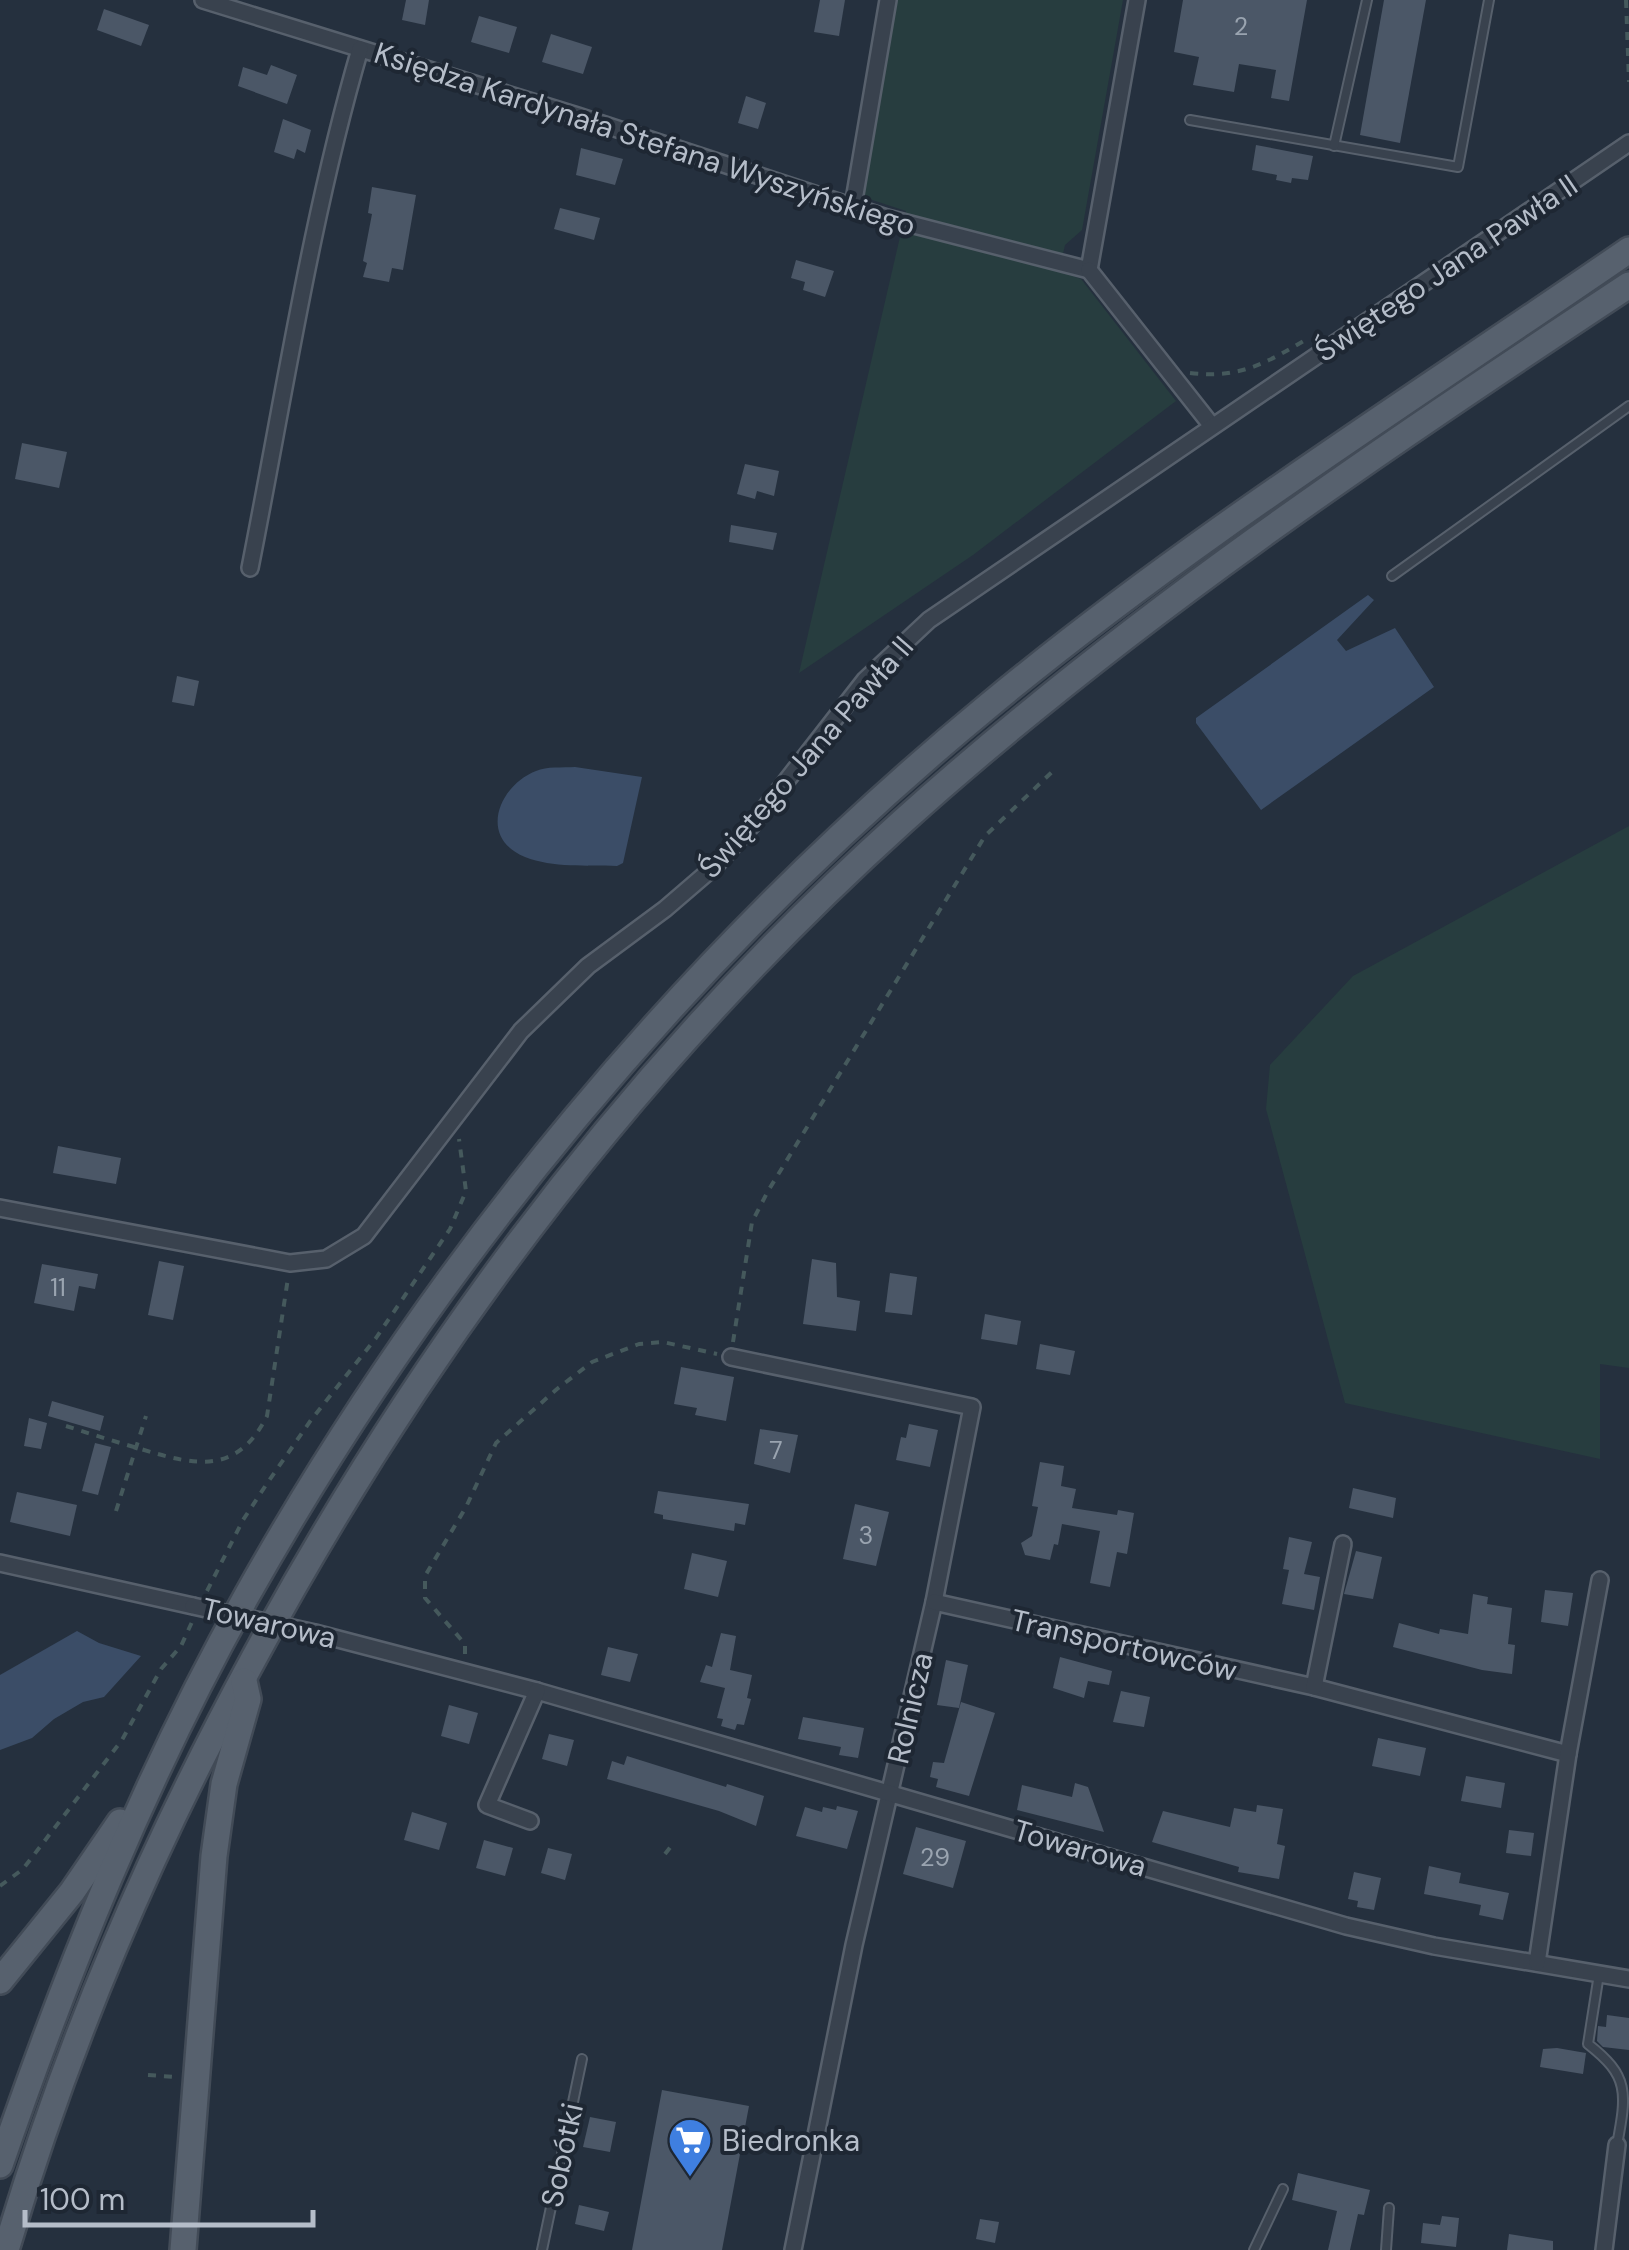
<svg xmlns="http://www.w3.org/2000/svg" width="1629" height="2250" font-family="'DM Sans',sans-serif">
	<rect width="100%" height="100%" fill="#25303e"/>
	<g fill="#273d3f">
		<polygon points="897,0 1123,0 1082,230 1065,245 1059,271 1081,279 1176,401 973,555 799,673 906,211 860,196"/>
		<polygon points="1629,826 1629,1368 1600,1364 1600,1459 1345,1403 1266,1109 1270,1065 1353,976"/>
	</g>
	<g fill="#3b4d67">
		<polygon points="1368,595 1374,600 1337,640 1346,651 1395,628 1434,687 1261,810 1196,723 1196,718"/>
		<path d="M575,767L642,777L623,863L617,866C587,865 553,868 525,857C478,838 498,786 536,771C547,766 562,768 575,767Z"/>
		<polygon points="77,1631 99,1643 141,1656 104,1697 83,1702 54,1719 32,1738 0,1750 0,1675"/>
	</g>
	<g fill="#4b5767">
		<polygon points="406,0 429,0 425,25 402,20"/>
		<polygon points="820,0 845,0 839,36 814,32"/>
		<polygon points="1183,0 1307,0 1289,101 1271,98 1276,70 1239,64 1234,92 1193,85 1199,57 1174,52"/>
		<polygon points="1384,0 1426,0 1400,143 1360,135"/>
		<polygon points="104,9 149,25 141,46 97,30"/>
		<polygon points="479,16 517,27 509,53 471,42"/>
		<polygon points="551,34 592,47 583,74 542,62"/>
		<polygon points="271,65 297,75 287,104 238,86 243,67 267,75"/>
		<polygon points="746,96 766,103 758,129 738,123"/>
		<polygon points="283,119 311,130 305,153 297,149 294,159 274,152"/>
		<polygon points="1256,145 1313,156 1308,180 1292,178 1291,183 1276,180 1277,175 1252,170"/>
		<polygon points="581,148 623,159 615,185 576,175"/>
		<polygon points="372,187 416,195 403,270 392,268 389,282 363,277 367,263 363,261 372,214 368,213"/>
		<polygon points="560,208 600,218 594,240 554,229"/>
		<polygon points="796,260 834,271 825,297 803,290 805,282 791,278"/>
		<polygon points="22,443 67,452 59,488 15,479"/>
		<polygon points="745,464 779,471 774,496 757,491 755,499 737,494"/>
		<polygon points="731,525 777,533 773,550 729,542"/>
		<polygon points="177,676 199,681 194,706 172,702"/>
		<polygon points="58,1146 121,1158 116,1184 53,1173"/>
		<polygon points="812,1259 836,1263 837,1297 860,1301 856,1331 803,1324"/>
		<polygon points="159,1261 184,1266 173,1320 148,1315"/>
		<polygon points="42,1264 98,1274 95,1289 79,1286 74,1311 34,1303"/>
		<polygon points="890,1273 917,1277 912,1315 885,1312"/>
		<polygon points="985,1314 1021,1321 1017,1345 981,1339"/>
		<polygon points="1040,1344 1075,1351 1070,1375 1036,1369"/>
		<polygon points="681,1367 734,1377 726,1421 695,1415 697,1408 674,1404"/>
		<polygon points="52,1401 104,1416 100,1431 48,1416"/>
		<polygon points="29,1418 47,1423 41,1449 24,1446"/>
		<polygon points="909,1424 938,1430 930,1467 896,1460 901,1437 906,1438"/>
		<polygon points="760,1429 798,1435 790,1473 754,1464"/>
		<polygon points="95,1443 111,1447 98,1495 82,1491"/>
		<polygon points="1040,1462 1064,1466 1061,1486 1076,1489 1072,1508 1117,1515 1118,1510 1134,1513 1127,1554 1117,1552 1110,1587 1090,1583 1100,1531 1062,1524 1058,1545 1054,1544 1050,1560 1025,1555 1021,1543 1032,1536 1038,1507 1032,1506"/>
		<polygon points="1353,1488 1396,1498 1393,1518 1349,1508"/>
		<polygon points="658,1491 749,1504 745,1525 735,1523 734,1531 663,1519 663,1515 654,1513"/>
		<polygon points="17,1492 77,1505 70,1536 10,1522"/>
		<polygon points="855,1504 889,1512 876,1566 843,1559"/>
		<polygon points="1289,1537 1312,1542 1304,1574 1320,1577 1314,1610 1282,1604 1289,1570 1283,1569"/>
		<polygon points="1356,1551 1382,1557 1373,1599 1344,1594"/>
		<polygon points="692,1553 727,1561 718,1597 684,1589"/>
		<polygon points="1545,1590 1573,1593 1568,1626 1541,1622"/>
		<polygon points="1473,1594 1488,1597 1487,1604 1512,1608 1508,1644 1515,1645 1512,1674 1482,1670 1393,1647 1399,1623 1439,1634 1440,1629 1468,1634"/>
		<polygon points="721,1633 736,1636 730,1670 752,1675 747,1698 751,1699 744,1725 737,1724 735,1730 721,1726 723,1719 717,1718 725,1688 700,1682 706,1665 712,1667"/>
		<polygon points="608,1647 638,1654 630,1682 601,1675"/>
		<polygon points="1060,1657 1112,1671 1109,1685 1088,1681 1084,1698 1053,1688"/>
		<polygon points="946,1660 968,1665 959,1708 937,1705"/>
		<polygon points="1121,1691 1150,1697 1144,1727 1113,1722"/>
		<polygon points="961,1702 995,1713 969,1796 936,1787 938,1779 930,1777 933,1762 944,1763"/>
		<polygon points="449,1705 478,1713 469,1744 441,1736"/>
		<polygon points="803,1717 864,1728 858,1758 839,1755 841,1747 798,1739"/>
		<polygon points="549,1734 574,1740 567,1766 542,1759"/>
		<polygon points="1378,1738 1426,1748 1420,1776 1372,1766"/>
		<polygon points="627,1756 726,1787 727,1784 764,1796 756,1826 719,1811 607,1779 612,1761 624,1765"/>
		<polygon points="1466,1776 1505,1783 1501,1808 1461,1801"/>
		<polygon points="1075,1783 1088,1787 1104,1832 1017,1810 1022,1785 1072,1797"/>
		<polygon points="1257,1805 1283,1809 1277,1844 1285,1846 1279,1879 1238,1872 1239,1867 1152,1842 1163,1811 1230,1827 1234,1808 1256,1812"/>
		<polygon points="837,1806 858,1811 847,1849 796,1836 805,1807 822,1812 823,1807 836,1810"/>
		<polygon points="412,1812 447,1823 439,1850 404,1840"/>
		<polygon points="916,1827 966,1841 953,1888 903,1874"/>
		<polygon points="1509,1830 1534,1833 1531,1856 1506,1853"/>
		<polygon points="484,1840 513,1848 505,1876 476,1868"/>
		<polygon points="548,1848 572,1854 565,1880 541,1873"/>
		<polygon points="1429,1866 1461,1873 1459,1883 1509,1893 1503,1920 1479,1915 1481,1905 1424,1894"/>
		<polygon points="1354,1872 1381,1878 1374,1910 1357,1907 1358,1901 1348,1899"/>
		<polygon points="1607,2015 1629,2018 1629,2050 1603,2047 1597,2041 1598,2026 1606,2027"/>
		<polygon points="1557,2048 1586,2053 1583,2074 1540,2067 1543,2049"/>
		<polygon points="662,2090 749,2106 722,2250 632,2250"/>
		<polygon points="590,2117 616,2122 610,2152 583,2147"/>
		<polygon points="1298,2173 1370,2190 1364,2215 1358,2214 1350,2250 1328,2250 1337,2211 1292,2200"/>
		<polygon points="579,2205 609,2212 604,2231 575,2224"/>
		<polygon points="1442,2216 1459,2218 1456,2247 1421,2243 1423,2223 1440,2225"/>
		<polygon points="980,2219 999,2222 995,2243 976,2239"/>
		<polygon points="1509,2234 1553,2241 1553,2250 1507,2250"/>
	</g>
	<g fill="none" stroke-linecap="round" stroke-linejoin="round">
		<defs>
			<g id="service">
				<polyline points="1190,120 1458,167 1489,0"/>
				<polyline points="1334,146 1367,0"/>
				<polyline points="1392,576 1629,406"/>
				<path d="M1599,1974L1588,2044C1629,2076 1627,2092 1617,2145"/>
				<polyline points="542,2250 582,2059"/>
				<polyline points="1254,2250 1283,2189"/>
				<polyline points="1386,2250 1389,2208"/>
			</g>
			<g id="minor">
				<polyline points="203,0 578,116 887,218 1089,270"/>
				<polyline points="853,206 888,0"/>
				<polyline points="1089,270 1137,0"/>
				<polyline points="1089,270 1212,426"/>
				<path d="M250,568C284,396 311,217 360,49"/>
				<polyline points="0,1208 290,1263 326,1259 364,1236 521,1031 588,966 665,909 715,866 752,825 865,680 929,620 1629,143"/>
				<polyline points="731,1357 972,1407 934,1602 854,1945 793,2250"/>
				<polyline points="0,1563 193,1606"/>
				<polyline points="934,1602 1314,1687 1568,1754"/>
				<polyline points="315,1633 537,1691 1346,1926 1434,1946 1629,1979"/>
				<polyline points="1314,1687 1343,1544"/>
				<polyline points="530,1821 487,1805 537,1691"/>
				<polyline points="1537,1963 1568,1754 1600,1580"/>
				<polyline points="1604,2250 1617,2145"/>
			</g>
			<g id="primary">
				<polyline points="0,1981 72,1892 120,1822"/>
				<path d="M0,2165C67,1970 145,1777 246,1597C435,1260 689,953 987,707C1189,539 1413,399 1629,250"/>
				<path d="M6,2250C68,2040 150,1850 254,1658C423,1346 637,1061 902,822C1126,620 1378,451 1629,285"/>
				<polyline points="183,2250 214,1856 224,1784 248,1699 244,1681"/>
			</g>
		</defs>
		<use href="#service" stroke="#57606c" stroke-width="12"/>
		<use href="#minor" stroke="#57606c" stroke-width="20"/>
		<use href="#primary" stroke="#424b57" stroke-width="30"/>
		<g stroke="#45595c" stroke-width="4" stroke-dasharray="8 8" stroke-linecap="butt">
			<polyline points="1626,0 1629,82"/>
			<path d="M1190,373C1240,379 1266,363 1307,339"/>
			<polyline points="733,1342 752,1222 768,1191 985,836 1052,772"/>
			<path d="M66,1426C91,1434 116,1442 141,1449C196,1466 237,1475 267,1416L288,1278"/>
			<polyline points="116,1511 146,1416"/>
			<polyline points="207,1591 243,1520 268,1482 311,1420 376,1338 450,1229 466,1191 459,1139"/>
			<polyline points="465,1654 465,1644 425,1598 425,1576 466,1507 496,1443 557,1389 592,1362 639,1344 663,1342 717,1354"/>
			<polyline points="665,1854 672,1845"/>
			<polyline points="0,1886 23,1869 122,1740 161,1669 181,1646 192,1622"/>
			<polyline points="148,2075 176,2077"/>
		</g>
		<use href="#service" stroke="#39424e" stroke-width="8"/>
		<use href="#minor" stroke="#39424e" stroke-width="15"/>
		<use href="#primary" stroke="#57616e" stroke-width="25"/>
		<defs>
			<polyline id="minor-bridge" points="193,1606 315,1633"/>
		</defs>
		<use href="#minor-bridge" stroke="#57606c" stroke-width="20" stroke-linecap="butt"/>
		<use href="#minor-bridge" stroke="#39424e" stroke-width="15"/>
	</g>
	<defs>
		<symbol id="supermarket-pin" viewBox="-11 -11 22 30"><path d="M0 17L-7.5 6A9.5 9.5 0 1 1 7.5 6Z" fill="#3f7fe0" stroke="#1e2733"/><path d="M-6-5.5h2.5l.6 2H6L4.5 2H-2.5L-4.4-4H-6ZM-1.5 3.2a1.3 1.3 0 1 0 .1 0ZM3 3.2a1.3 1.3 0 1 0 .1 0Z" fill="#fff"/></symbol>
	</defs>
	<g fill-rule="evenodd">
		<use href="#supermarket-pin" x="665" y="2115" width="50" height="68"/>
	</g>
	<g text-anchor="middle" dominant-baseline="central" stroke-width="8" stroke-linejoin="round" paint-order="stroke">
		<g font-size="25" fill="#9aa4b0">
			<text x="1241" y="26">2</text>
			<text x="58" y="1287">11</text>
			<text x="776" y="1450">7</text>
			<text x="866" y="1535">3</text>
			<text x="935" y="1857">29</text>
		</g>
		<g font-size="30" fill="#b5bdc9" stroke="#1e2733">
			<text transform="translate(645 139) rotate(18)">Księdza Kardynała Stefana Wyszyńskiego</text>
			<text transform="translate(1446 268) rotate(-34)">Świętego Jana Pawła II</text>
			<text transform="translate(806 757) rotate(-49)">Świętego Jana Pawła II</text>
			<text transform="translate(269 1623) rotate(13)">Towarowa</text>
			<text transform="translate(1124 1645) rotate(13)">Transportowców</text>
			<text transform="translate(910 1708) rotate(-77)">Rolnicza</text>
			<text transform="translate(1080 1848) rotate(16)">Towarowa</text>
			<text transform="translate(562 2155) rotate(-78)">Sobótki</text>
		</g>
		<g font-size="30" fill="#b5bdc9" stroke="#1e2733" text-anchor="start">
			<text x="722" y="2140">Biedronka</text>
		</g>
	</g>
	<path d="M25 2210v15h288v-15" fill="none" stroke="#b5bdc9" stroke-width="5"/>
	<text x="40" y="2210" font-size="30" fill="#b5bdc9" stroke="#1e2733" stroke-width="8" paint-order="stroke">100 m</text>
</svg>
